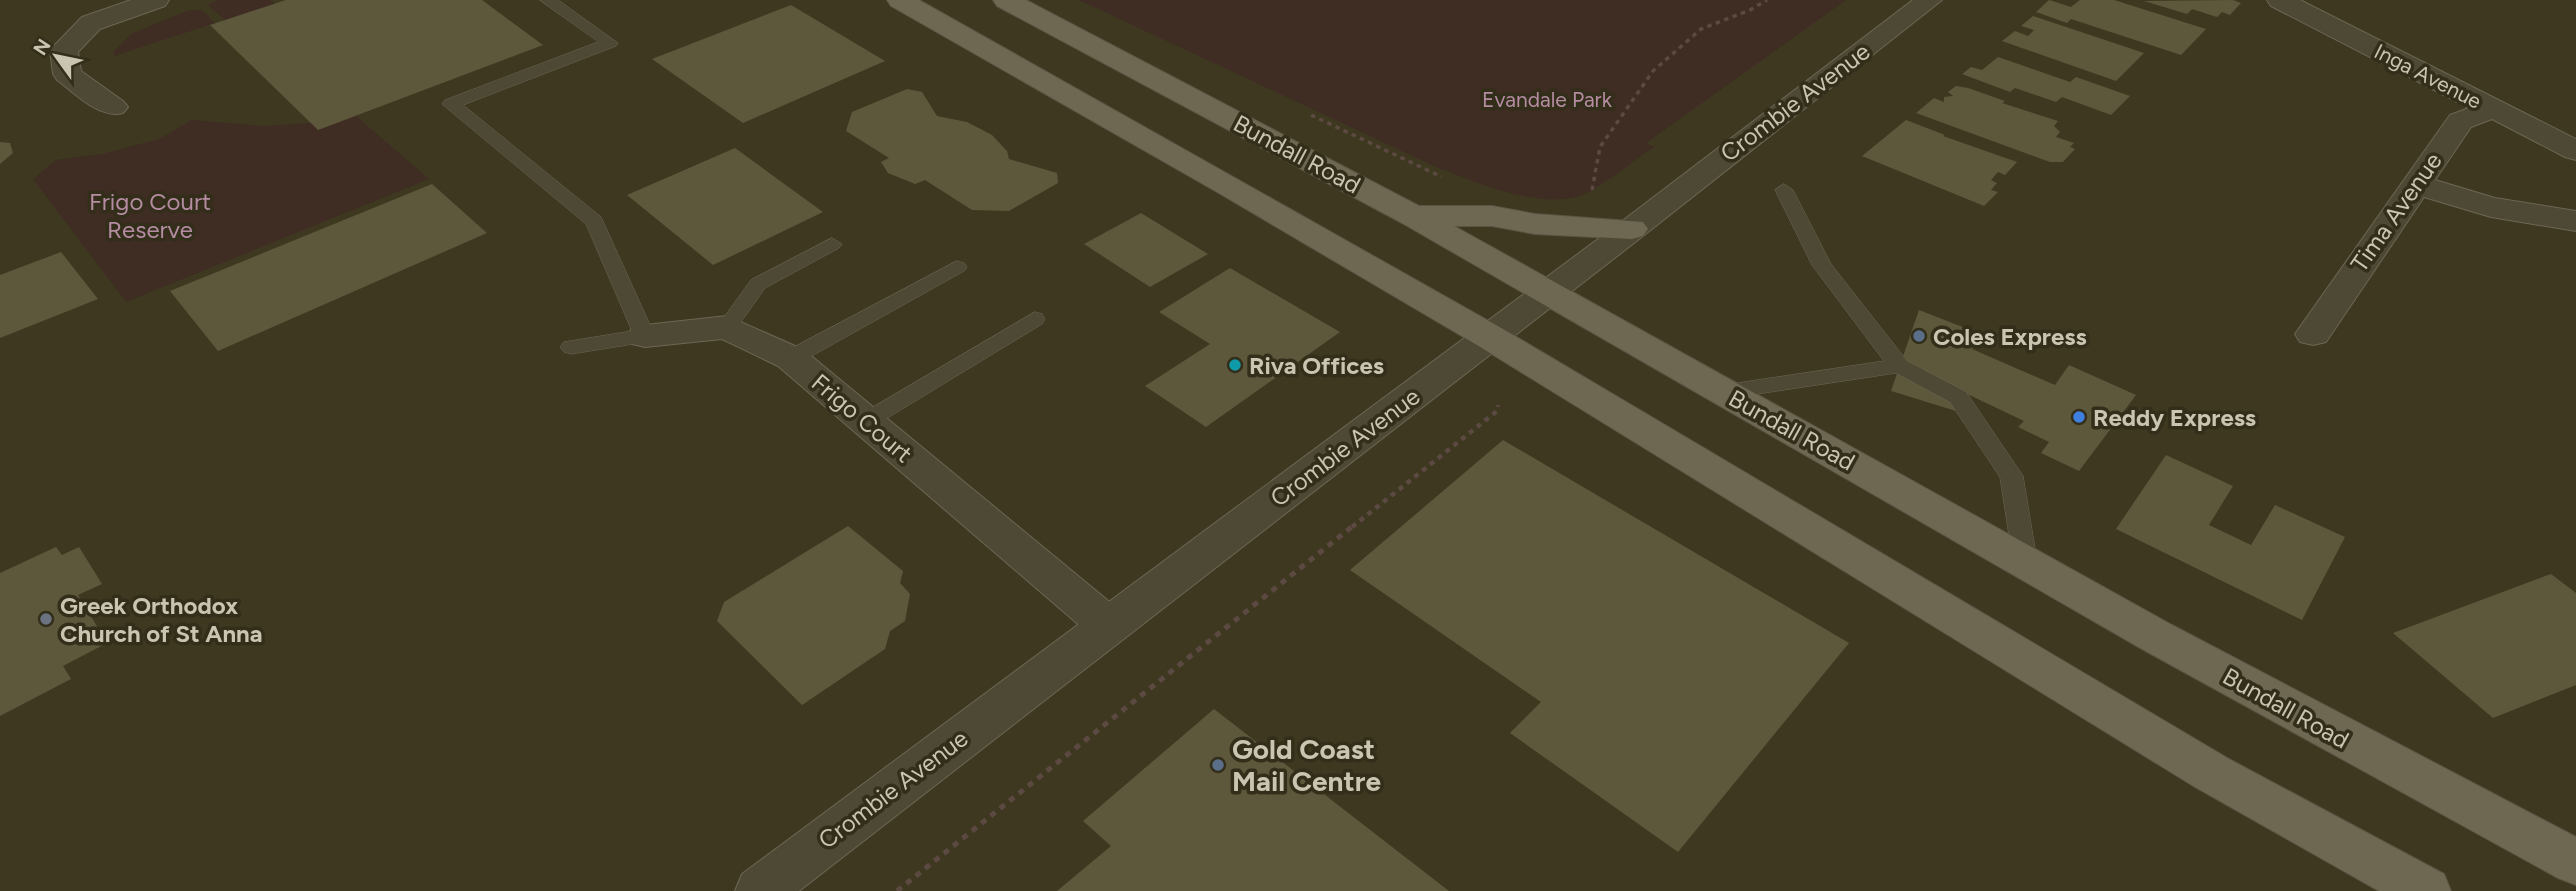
<svg xmlns="http://www.w3.org/2000/svg" width="2576" height="891" font-family="Figtree,sans-serif">
	<rect width="100%" height="100%" fill="#3e3821"/>
	<g fill="#3f2c23">
		<polygon points="218,0 271,0 275,4 225,20 208,5"/>
		<path d="M1079,0H1846L1646,143L1654,147C1633,161 1603,186 1582,195C1542,211 1473,181 1436,167Z"/>
		<polygon points="189,10 202,10 215,23 114,56 114,51 131,34"/>
		<polygon points="356,116 429,179 126,302 33,179 56,160 102,154 159,139 192,120 263,126 312,123 318,130"/>
	</g>
	<g fill="#5d583c">
		<polygon points="286,0 482,0 543,45 318,130 210,25"/>
		<polygon points="2049,0 2071,7 2080,0 2114,0 2206,29 2181,55 2071,19 2067,23 2036,12"/>
		<polygon points="2233,0 2241,3 2230,15 2222,12 2217,17 2192,9 2187,14 2144,1"/>
		<polygon points="791,5 885,61 743,123 652,59"/>
		<polygon points="2033,16 2144,53 2116,81 2002,41 2015,31 2028,36 2034,30 2021,26"/>
		<polygon points="1998,57 2070,82 2076,77 2130,96 2111,115 2062,97 2056,102 2015,88 2010,92 1962,74 1971,67 1982,70"/>
		<polygon points="1956,86 1968,88 2005,101 2002,103 2058,121 2054,126 2060,132 2056,137 2074,143 2070,147 2075,149 2063,162 2050,162 1916,113 1934,98 1944,102 1944,97 1953,96 1948,92"/>
		<polygon points="907,89 922,92 937,116 967,122 992,135 1007,151 1009,159 1057,173 1058,183 1009,211 972,210 925,180 915,184 888,173 881,162 889,158 846,131 852,112"/>
		<polygon points="1906,120 1945,135 1943,136 2017,162 2005,175 1998,172 1991,180 1997,183 1991,190 1998,192 1984,206 1862,156"/>
		<polygon points="0,142 10,143 13,153 0,164"/>
		<polygon points="735,148 823,212 713,265 627,195"/>
		<polygon points="432,184 487,233 218,351 170,291"/>
		<polygon points="1141,213 1208,254 1150,287 1084,244"/>
		<polygon points="61,252 98,299 0,338 0,275"/>
		<polygon points="1230,268 1340,332 1206,427 1145,386 1210,344 1159,312"/>
		<polygon points="1919,310 1978,333 1972,349 2055,385 2069,365 2136,395 2079,471 2041,453 2049,442 2018,427 2024,421 1963,392 1958,397 1956,411 1891,391"/>
		<polygon points="1503,440 1849,643 1678,852 1510,733 1541,702 1350,570"/>
		<polygon points="2166,455 2233,486 2209,525 2251,545 2275,505 2345,537 2302,620 2116,529"/>
		<polygon points="848,526 903,571 900,583 910,594 905,621 890,631 885,649 802,705 717,621 724,602"/>
		<polygon points="56,547 62,555 79,547 102,584 78,595 107,643 63,666 71,679 0,716 0,573"/>
		<polygon points="2551,574 2576,593 2576,685 2493,718 2393,633"/>
		<polygon points="1214,709 1449,891 1057,891 1111,846 1083,821"/>
	</g>
	<g fill="none" stroke-linecap="round" stroke-linejoin="round">
		<defs>
			<g id="service">
				<polygon points="540,0 558,0 618,43 616,46 463,105 601,217 655,336 652,341 571,354 564,352 560,347 564,342 632,331 586,224 442,104 445,100 598,42"/>
				<polygon points="1784,184 1793,190 1831,264 1907,361 1966,392 2019,470 2023,476 2037,561 2034,568 2025,570 2016,568 2013,561 2000,477 1950,402 1896,373 1724,399 1716,397 1713,392 1716,387 1724,385 1884,361 1812,265 1775,190"/>
				<polygon points="832,238 842,244 839,248 765,288 734,332 720,332 717,327 751,280"/>
				<polygon points="957,261 964,263 967,267 964,271 799,363 783,363 780,358 783,353"/>
				<polygon points="1035,312 1042,314 1045,319 1042,324 874,426 866,429 858,426 855,421 858,416"/>
			</g>
			<g id="minor">
				<path d="M131,0H169L165,6L100,29L78,52L81,71L123,101L128,107L123,113C99,119 76,94 57,80L53,74L50,50L82,17Z"/>
				<polygon points="2267,0 2300,0 2576,139 2576,160 2565,157 2492,119 2471,127 2435,180 2495,198 2576,211 2576,231 2491,217 2424,197 2326,342 2313,345 2300,342 2295,334 2450,115 2469,108 2271,6"/>
				<polygon points="727,316 804,350 1123,613 1130,625 1123,637 1108,642 1093,637 778,366 722,339 645,347 632,344 627,336 632,328 645,325"/>
			</g>
			<polygon id="tertiary" points="1913,0 1942,0 1643,236 799,891 735,891 742,874 1621,222"/>
			<g id="primary">
				<polygon points="887,0 919,0 1503,329 2229,759 2444,874 2451,891 2379,891 2195,787 1477,345 1217,192 891,6"/>
				<polygon points="993,0 1026,0 1419,206 1492,206 1535,214 1643,222 1648,229 1643,236 1632,239 1535,234 1492,226 1454,226 2172,625 2576,837 2576,885 2558,878 2142,649 1402,223 997,6"/>
			</g>
		</defs>
		<use href="#service" stroke="#6b6753" stroke-width="1"/>
		<use href="#minor" stroke="#6b6753" stroke-width="2"/>
		<use href="#tertiary" stroke="#6b6753" stroke-width="2"/>
		<use href="#primary" stroke="#595541" stroke-width="2"/>
		<g stroke="#5c4941" stroke-width="3.5" stroke-dasharray="4.5 4.5" stroke-linecap="butt">
			<polyline points="1311,115 1442,177"/>
			<polyline points="1592,190 1600,147 1653,71 1701,29 1750,10 1767,0"/>
		</g>
		<polyline stroke="#5c4941" stroke-width="4.5" stroke-dasharray="5 5" stroke-linecap="butt" points="1352,527 1497,411 1498,405"/>
		<polyline stroke="#5c4941" stroke-width="5" stroke-dasharray="6 6" stroke-linecap="butt" points="897,891 1354,525"/>
		<use href="#service" fill="#4e4935" fill-rule="evenodd"/>
		<use href="#minor" fill="#4e4935" fill-rule="evenodd"/>
		<use href="#tertiary" fill="#4e4935" fill-rule="evenodd"/>
		<use href="#primary" fill="#6e6853" fill-rule="evenodd"/>
	</g>
	<g fill="#5c6f8a" stroke="#322e1a" stroke-width="2.5">
		<circle cx="1919" cy="336" r="7"/>
		<circle cx="1218" cy="765" r="7"/>
	</g>
	<circle fill="#0f9aa8" stroke="#322e1a" stroke-width="2.5" cx="1235" cy="365" r="7"/>
	<circle fill="#3f7fe0" stroke="#322e1a" stroke-width="2.5" cx="2079" cy="417" r="7"/>
	<circle fill="#6b7280" stroke="#322e1a" stroke-width="2.5" cx="46" cy="619" r="7"/>
	<g text-anchor="middle" dominant-baseline="central" stroke-width="7" stroke-linejoin="round" paint-order="stroke">
		<g font-size="21" fill="#c9c5b0" stroke="#322e1a">
			<text transform="translate(2428 76) rotate(27)">Inga Avenue</text>
		</g>
		<g font-size="21" fill="#b58ca2" stroke="#322e1a">
			<text x="1547" y="99">Evandale Park</text>
		</g>
		<g font-size="24" fill="#c9c5b0" stroke="#322e1a">
			<text transform="translate(1795 102) rotate(-37)">Crombie Avenue</text>
			<text transform="translate(1297 154) rotate(28)">Bundall Road</text>
			<text transform="translate(2396 212) rotate(-55)">Tima Avenue</text>
			<text transform="translate(862 418) rotate(40)">Frigo Court</text>
			<text transform="translate(1792 430) rotate(29)">Bundall Road</text>
			<text transform="translate(1345 447) rotate(-37)">Crombie Avenue</text>
			<text transform="translate(2286 708) rotate(29)">Bundall Road</text>
			<text transform="translate(893 789) rotate(-37)">Crombie Avenue</text>
		</g>
		<g font-size="24" fill="#b58ca2" stroke="#322e1a">
			<text x="150" y="201">Frigo Court<tspan x="150" dy="28">Reserve</tspan></text>
		</g>
		<g font-size="24" font-weight="bold" fill="#c9c5b0" stroke="#322e1a" text-anchor="start">
			<text x="1933" y="336">Coles Express</text>
			<text x="1249" y="365">Riva Offices</text>
			<text x="2093" y="417">Reddy Express</text>
			<text x="60" y="605">Greek Orthodox<tspan x="60" dy="28">Church of St Anna</tspan></text>
		</g>
		<g font-size="28" font-weight="bold" fill="#c9c5b0" stroke="#322e1a" text-anchor="start">
			<text x="1232" y="749">Gold Coast<tspan x="1232" dy="32">Mail Centre</tspan></text>
		</g>
	</g>
	<g transform="translate(56 56) rotate(303)" stroke="#322e1a" stroke-width="5" paint-order="stroke">
	<path d="M0-5L12 26L0 18L-12 26Z" fill="#c9c5b0"/>
	<text y="-10" font-size="19" font-weight="bold" text-anchor="middle" fill="#c9c5b0">N</text>
	</g>
</svg>
